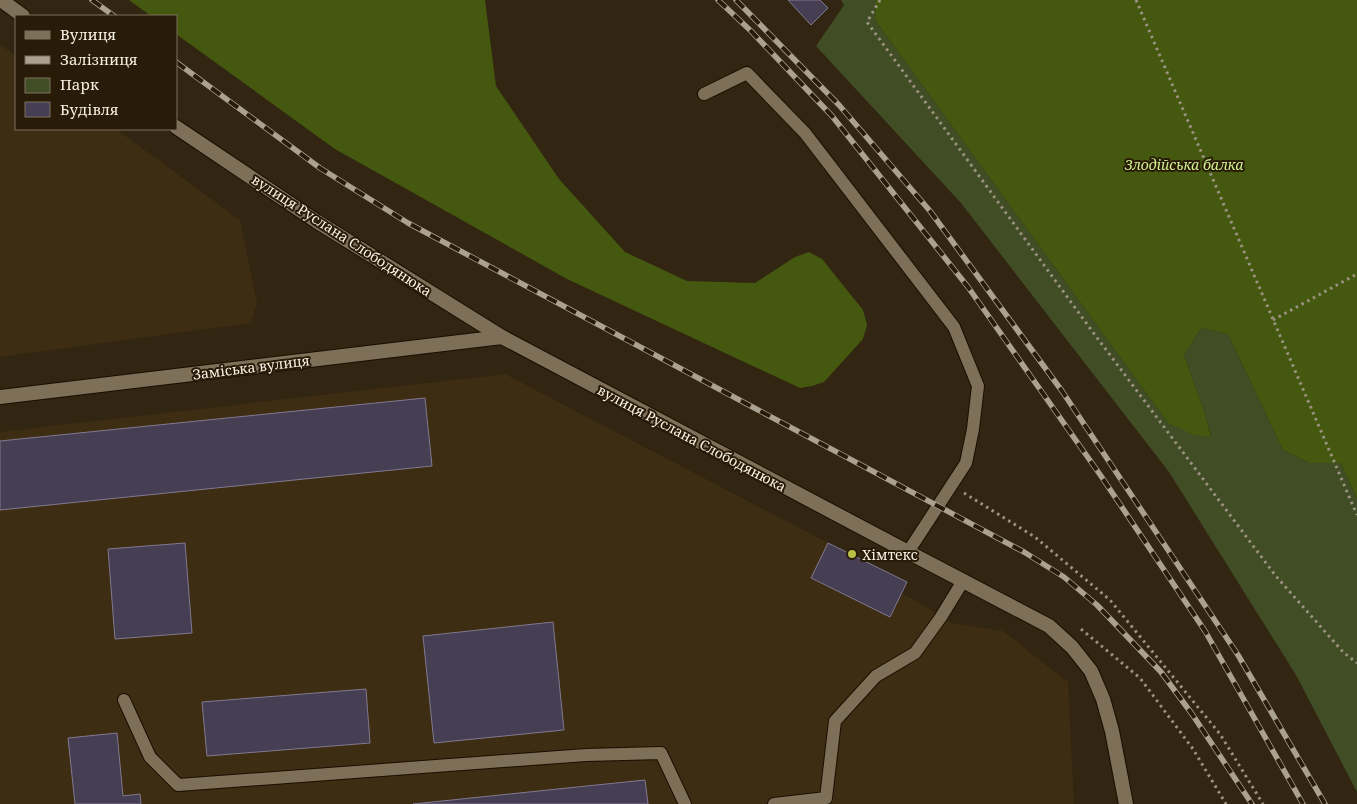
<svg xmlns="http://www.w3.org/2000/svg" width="1357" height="804" font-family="'Noto Serif',serif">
	<rect width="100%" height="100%" fill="#322511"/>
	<g fill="#3d2d12">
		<polygon points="0,44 16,56 16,129 116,129 240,220 257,302 251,323 0,357"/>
		<polygon points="505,374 828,543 811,579 890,617 901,594 913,599 952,623 1003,631 1068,682 1074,804 0,804 0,432"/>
	</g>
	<polygon fill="#404d25" points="841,0 876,0 875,20 1168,423 1211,436 1204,411 1184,355 1201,328 1228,334 1283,450 1310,463 1341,463 1357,499 1357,792 1296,675 1169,472 961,203 816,46 844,5"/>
	<g fill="#44590f">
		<polygon points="129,0 485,0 496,86 559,179 625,252 687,281 755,283 795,257 809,252 822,259 863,310 867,325 863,339 824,382 812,386 800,388 567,279 335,149 176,34 176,16 151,16"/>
		<polygon points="876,0 1357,0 1357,499 1341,463 1310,463 1283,450 1228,334 1201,328 1184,355 1204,411 1211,437 1194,435 1168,423 875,20"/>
	</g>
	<g fill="#463e53" stroke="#827991">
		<polygon points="788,0 820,0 828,8 811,25"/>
		<polygon points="425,398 432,466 0,510 0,441"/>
		<polygon points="185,543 192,633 115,639 108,549"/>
		<polygon points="828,543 907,582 890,617 811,578"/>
		<polygon points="553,622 564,730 434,743 423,636"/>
		<polygon points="366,689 370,743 207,756 202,702"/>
		<polygon points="117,733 123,796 140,794 141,804 75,804 68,738"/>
		<polygon points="645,780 648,804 413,804"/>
	</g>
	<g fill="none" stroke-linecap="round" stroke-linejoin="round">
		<defs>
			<g id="service">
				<polyline points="704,94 747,73 805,133 954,327 978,386 973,429 966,463 908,552"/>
				<polyline points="124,700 150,757 178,785 586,755 661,753 685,804"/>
				<polyline points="774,804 826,798 835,721 876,676 915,653 941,617 963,581"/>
			</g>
			<g id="minor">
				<polyline points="1,0 23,16"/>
				<polyline points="176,127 316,221 502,337 908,552 1049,626 1072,647 1091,671 1103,699 1112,731 1126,804"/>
				<polyline points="0,397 502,337"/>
			</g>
		</defs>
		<use href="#service" stroke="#1a0e00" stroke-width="14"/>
		<use href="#minor" stroke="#1a0e00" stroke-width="16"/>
		<g stroke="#9c9281" stroke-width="3" stroke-dasharray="2.5 4" stroke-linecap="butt">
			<polyline points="880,0 867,22 1092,331 1275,575 1343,652 1357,663"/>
			<polyline points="1136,0 1357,515"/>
			<polyline points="1273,320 1357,274"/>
			<polyline points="964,493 1035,537 1110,600 1220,734 1263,804"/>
			<polyline points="1081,629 1140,678 1193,749 1226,804"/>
		</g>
		<use href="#service" stroke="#7e6f59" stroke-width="12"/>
		<use href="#minor" stroke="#7e6f59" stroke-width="14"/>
		<defs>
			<g id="rail">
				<polyline points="92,0 114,16"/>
				<polyline points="718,0 751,31 832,116 968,287 1101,476 1205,631 1303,804"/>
				<polyline points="736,0 839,105 930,211 1062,391 1238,655 1325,804"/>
				<polyline points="176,62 320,168 408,223 1024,552 1064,577 1097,605 1161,672 1192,714 1252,804"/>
			</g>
		</defs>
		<use href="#rail" stroke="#aba191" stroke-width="5.5"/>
		<use href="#rail" stroke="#281b07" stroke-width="4" stroke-dasharray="11" stroke-linecap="butt"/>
	</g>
	<circle fill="#b8c147" stroke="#281b07" stroke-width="2" cx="852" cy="554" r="5"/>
	<g text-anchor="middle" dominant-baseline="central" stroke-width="4" stroke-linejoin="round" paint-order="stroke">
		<g font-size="14" font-style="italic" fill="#cff18f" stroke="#281b07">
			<text x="1184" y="164">Злодійська балка</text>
		</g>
		<g font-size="14" fill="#f9f1e4" stroke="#281b07">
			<text transform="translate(342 235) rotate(33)">вулиця Руслана Слободянюка</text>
			<text transform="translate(251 367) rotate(-7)">Заміська вулиця</text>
			<text transform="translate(692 438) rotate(28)">вулиця Руслана Слободянюка</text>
		</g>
		<g font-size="14" fill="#f9f1e4" stroke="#281b07" text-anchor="start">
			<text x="862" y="554">Хімтекс</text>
		</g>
	</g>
	<rect x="15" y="15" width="162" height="115" fill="#281b07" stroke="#7c715f"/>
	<rect x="25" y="31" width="25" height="8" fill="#7e6f59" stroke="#7c715f"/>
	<text x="60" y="40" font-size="15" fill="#f9f1e4">Вулиця</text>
	<rect x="25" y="56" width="25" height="8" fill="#aba191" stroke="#7c715f"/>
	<text x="60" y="65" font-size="15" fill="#f9f1e4">Залізниця</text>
	<rect x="25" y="78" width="25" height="15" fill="#404d25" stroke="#7c715f"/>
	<text x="60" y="90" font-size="15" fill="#f9f1e4">Парк</text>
	<rect x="25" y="102" width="25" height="15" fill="#463e53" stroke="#7c715f"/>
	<text x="60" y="115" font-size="15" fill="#f9f1e4">Будівля</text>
</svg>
